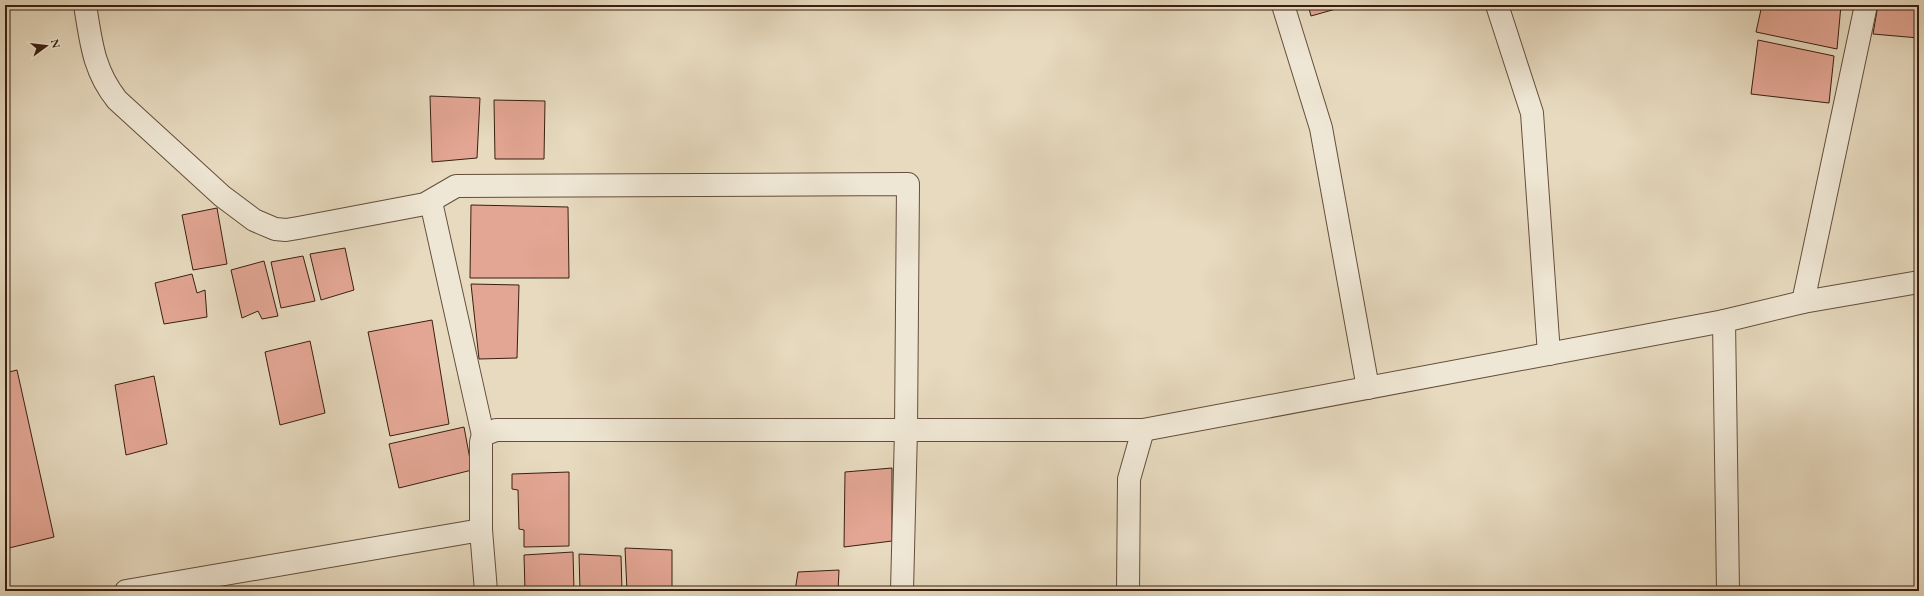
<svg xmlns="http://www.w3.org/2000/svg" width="1924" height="596" font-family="'EB Garamond',serif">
	<rect width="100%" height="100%" fill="#e7dabf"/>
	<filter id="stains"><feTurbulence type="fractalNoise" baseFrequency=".005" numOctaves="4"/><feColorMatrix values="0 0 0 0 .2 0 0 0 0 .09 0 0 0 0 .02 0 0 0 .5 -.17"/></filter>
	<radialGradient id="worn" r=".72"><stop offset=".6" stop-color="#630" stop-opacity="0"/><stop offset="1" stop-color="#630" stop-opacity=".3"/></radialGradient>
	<g fill="#e3a694" stroke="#391f10">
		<polygon points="1308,5 1350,5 1311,16"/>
		<polygon points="1762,5 1841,5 1837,49 1756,32"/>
		<polygon points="1878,5 1919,5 1919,38 1873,34"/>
		<polygon points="1758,40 1834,56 1829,103 1751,94"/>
		<polygon points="430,96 480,98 477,158 432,162"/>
		<polygon points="494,100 545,101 544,159 495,159"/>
		<polygon points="1918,116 1919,117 1919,154 1915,154"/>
		<polygon points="471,205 568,207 569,278 470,278"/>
		<polygon points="217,208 227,264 193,270 182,215"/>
		<polygon points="345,248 354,290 321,300 310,254"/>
		<polygon points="303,256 315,301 281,308 271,262"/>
		<polygon points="264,261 278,316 262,319 258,311 242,318 231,270"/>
		<polygon points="192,274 197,293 205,290 207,317 164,324 155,283"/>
		<polygon points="471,284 519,285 517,358 479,359"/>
		<polygon points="432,320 449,424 390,436 368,332"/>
		<polygon points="310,341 325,413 280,425 265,352"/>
		<polygon points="17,370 54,537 5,549 5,373"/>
		<polygon points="154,376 167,444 126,455 115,385"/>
		<polygon points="464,427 472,470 399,488 389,444"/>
		<polygon points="892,468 892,541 844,547 845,472"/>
		<polygon points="569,472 569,546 524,547 524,530 519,529 518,490 512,489 512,474"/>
		<polygon points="625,548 672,550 672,591 627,591"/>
		<polygon points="573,552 574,591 525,591 524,555"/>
		<polygon points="579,554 621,556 622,591 580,591"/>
		<polygon points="839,570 838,591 795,591 798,572"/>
	</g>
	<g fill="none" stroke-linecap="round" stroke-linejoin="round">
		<defs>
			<g id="minor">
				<path d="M85,5C91,41 93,70 117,100L222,196L254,220L275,229L286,230L298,228L425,204L456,186L908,184L906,430L902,591"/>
				<polyline points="1283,5 1321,128 1368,388"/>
				<polyline points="1497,5 1532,113 1549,354"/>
				<polyline points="431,202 483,435"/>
				<polyline points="1803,302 1866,5"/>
				<polyline points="1724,321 1728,591"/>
				<polyline points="1143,430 1724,321 1803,302 1919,282"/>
				<polyline points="481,530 481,442 483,435 496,430 1143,430 1129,479 1128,591"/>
				<polyline points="126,591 481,530 486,591"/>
			</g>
		</defs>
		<use href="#minor" stroke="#644e3c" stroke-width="24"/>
		<use href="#minor" stroke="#efe7d5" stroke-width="22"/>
	</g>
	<rect width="1924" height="596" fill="none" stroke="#e7dabf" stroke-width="20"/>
	<rect x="6" y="6" width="1912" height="584" fill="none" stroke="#391f10" stroke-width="2"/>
	<rect x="10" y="10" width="1904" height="576" fill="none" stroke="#391f10"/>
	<g transform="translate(46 46) rotate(75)" stroke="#efe7d5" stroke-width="3" paint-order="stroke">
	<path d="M0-3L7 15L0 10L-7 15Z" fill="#391f10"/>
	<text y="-6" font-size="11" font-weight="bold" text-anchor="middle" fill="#391f10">N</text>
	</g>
	<rect width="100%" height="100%" filter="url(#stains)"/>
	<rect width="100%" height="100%" fill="url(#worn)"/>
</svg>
